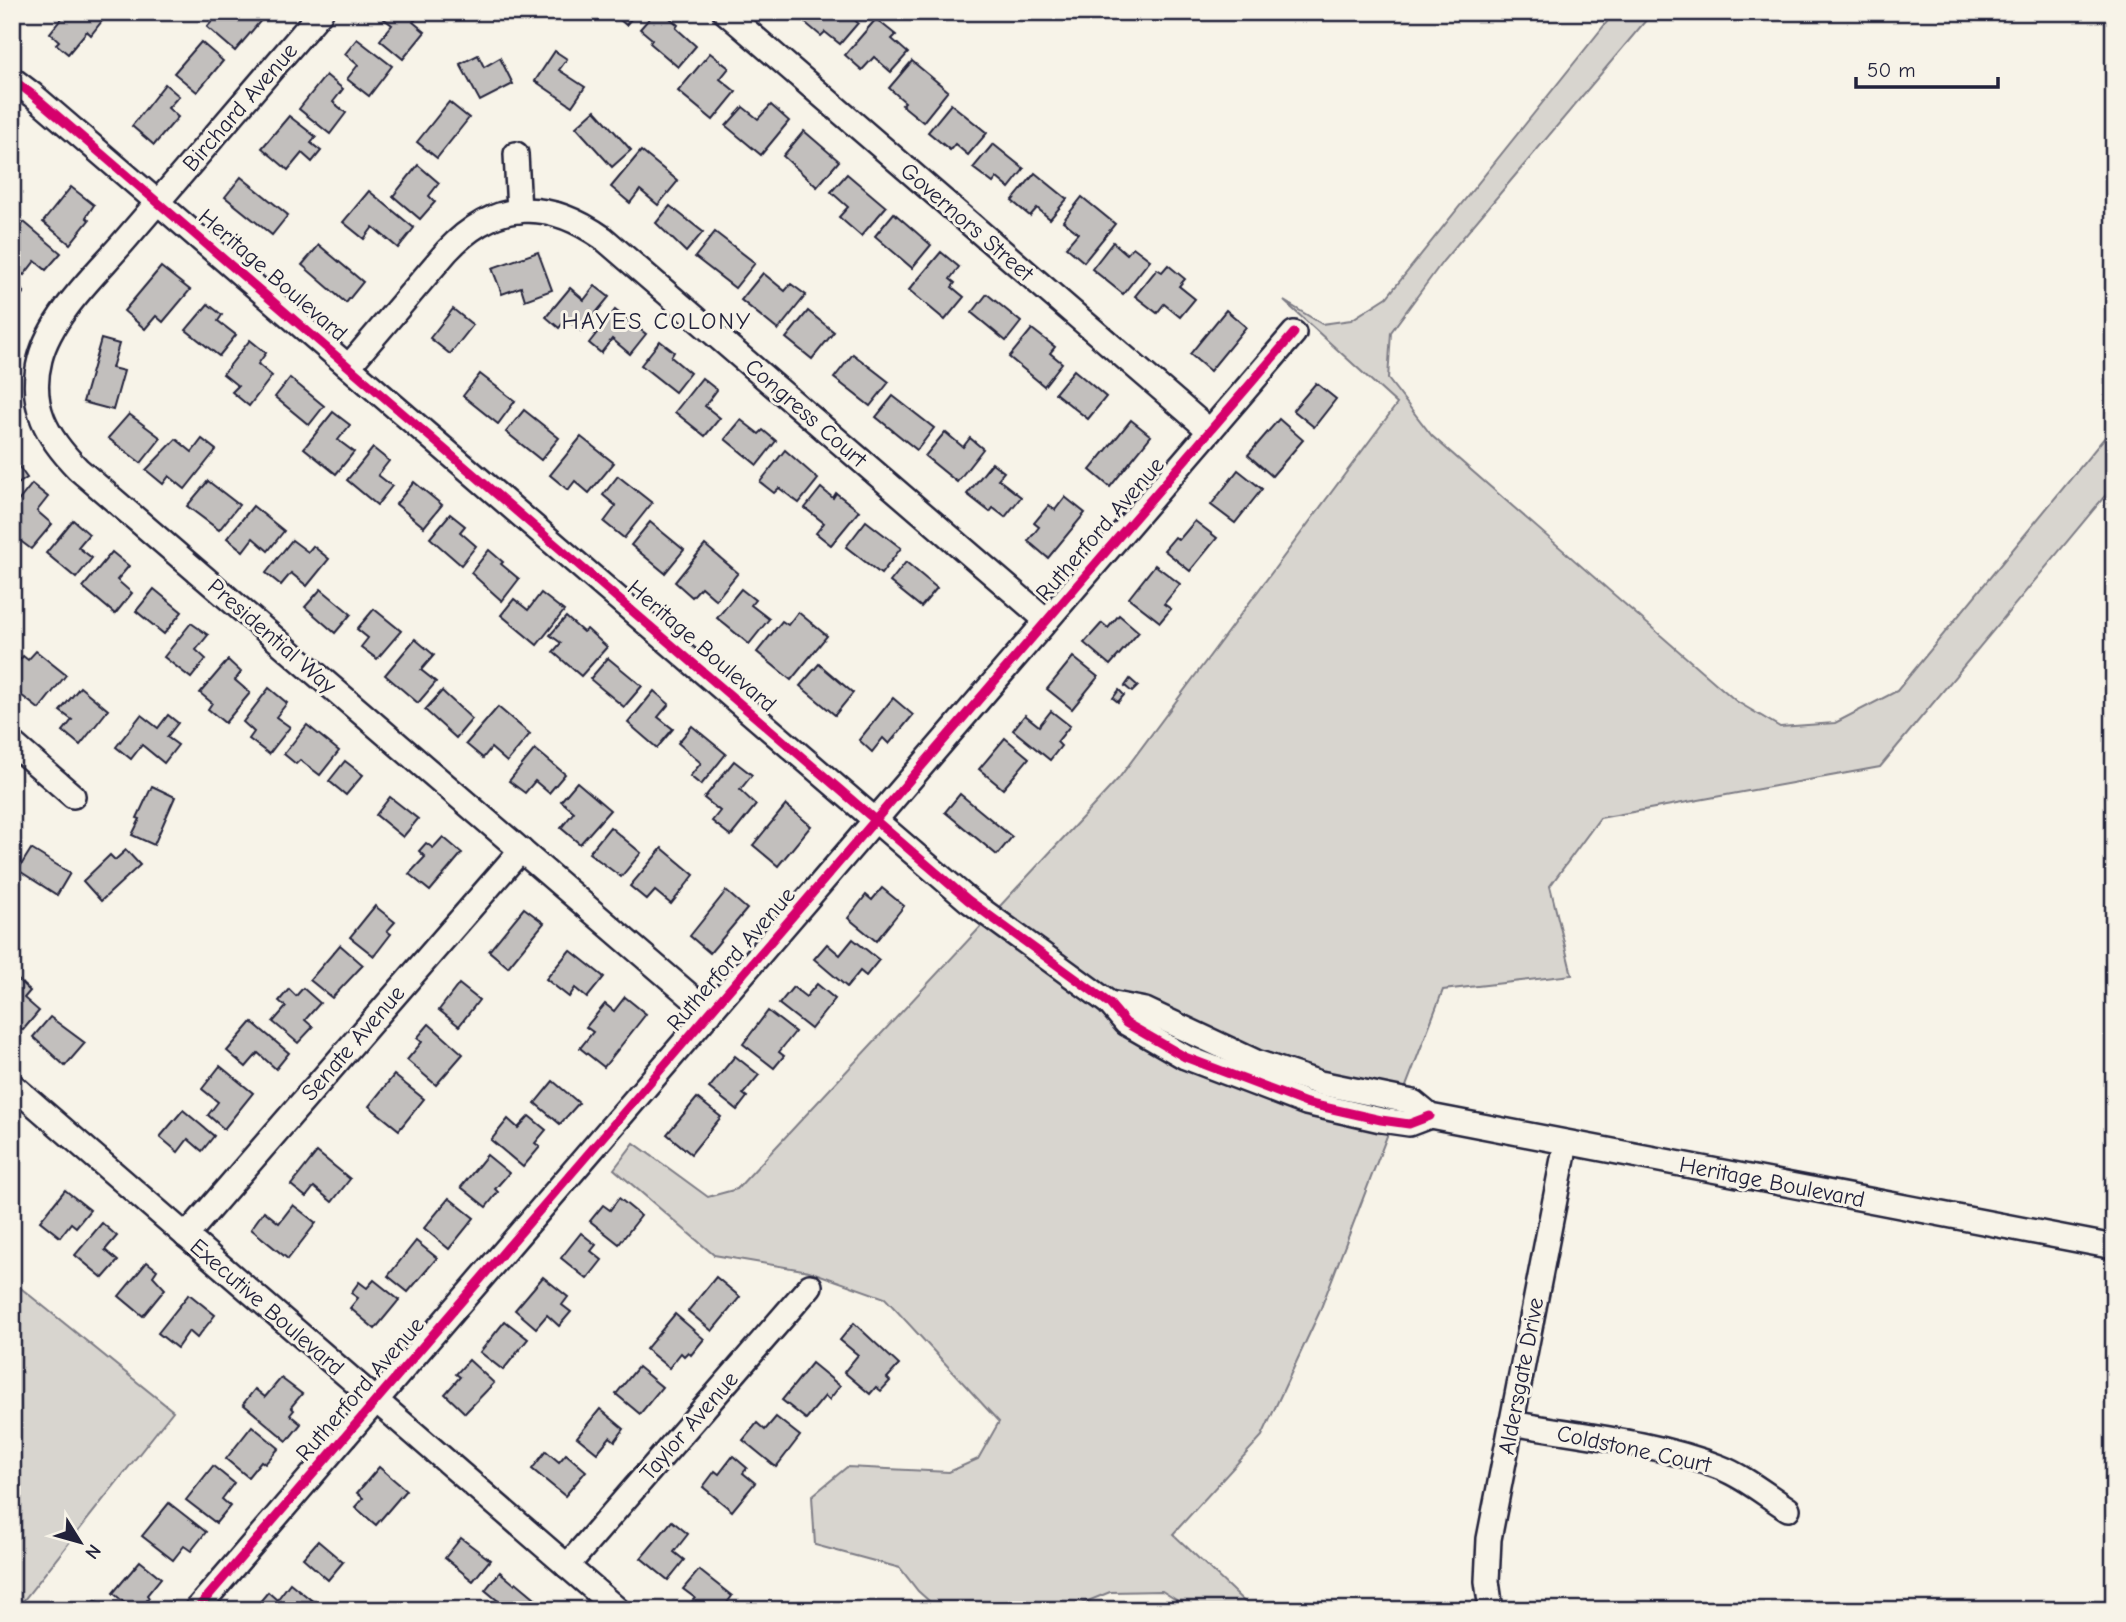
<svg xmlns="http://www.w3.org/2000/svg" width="2126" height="1622" font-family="'Comic Neue',sans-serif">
	<rect width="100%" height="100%" fill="#f7f3e8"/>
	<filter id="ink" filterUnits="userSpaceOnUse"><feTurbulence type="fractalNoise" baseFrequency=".0143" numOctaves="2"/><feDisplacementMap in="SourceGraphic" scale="14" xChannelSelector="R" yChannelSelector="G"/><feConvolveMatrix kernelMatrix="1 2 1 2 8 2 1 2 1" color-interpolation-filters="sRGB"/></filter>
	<g filter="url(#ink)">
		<g fill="#d8d5cf" stroke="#7d7c85" stroke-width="2">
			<polygon points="1615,12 1653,12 1443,261 1391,332 1388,379 1432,436 1736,701 1780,727 1835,723 1897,691 2114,426 2114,485 1880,767 1600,818 1550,886 1572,975 1443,990 1319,1313 1262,1436 1173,1534 1253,1610 1192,1610 1162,1591 1110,1592 1066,1610 939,1610 918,1591 900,1568 815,1545 812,1496 847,1467 949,1472 978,1459 999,1422 885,1298 809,1271 714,1255 614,1169 634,1143 708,1197 737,1189 1119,778 1397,404 1284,301 1322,324 1351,320 1387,297"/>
			<polygon points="12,1281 173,1411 16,1610 12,1610"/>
		</g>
		<g fill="#c2bfbd" stroke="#22223b" stroke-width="2">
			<polygon points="62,12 109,12 91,35 87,31 68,54 56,44 59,41 50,33 65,14"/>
			<polygon points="220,12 255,12 263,18 235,51 207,27"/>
			<polygon points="381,12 410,12 417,18 413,22 425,32 403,59 380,40 392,25 379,15"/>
			<polygon points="611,12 637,12 626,25"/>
			<polygon points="655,12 663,12 678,25 676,28 696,46 678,67 650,43 652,39 640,29"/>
			<polygon points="809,12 846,12 858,23 840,44 825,32 821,36 802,20"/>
			<polygon points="876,19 896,35 892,39 908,53 891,72 874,57 862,70 845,55"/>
			<polygon points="357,39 392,66 369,96 347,79 358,65 345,54"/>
			<polygon points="201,42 223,61 197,92 174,73"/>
			<polygon points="555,51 567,59 559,70 585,87 572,106 535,81"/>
			<polygon points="710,53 729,68 720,79 736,92 713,120 678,91"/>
			<polygon points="478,55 484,67 500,58 513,84 480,101 460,64"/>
			<polygon points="912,61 948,91 923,122 902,105 905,102 889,88"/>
			<polygon points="326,75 343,89 333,102 346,113 330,134 299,109"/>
			<polygon points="165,84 179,96 168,108 178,117 154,145 132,126"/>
			<polygon points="449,102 469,118 437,158 417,142"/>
			<polygon points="951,104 987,133 968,155 955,144 950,150 928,132"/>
			<polygon points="771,105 789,121 761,155 726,126 743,107 758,119"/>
			<polygon points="595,110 631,150 612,167 576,127"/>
			<polygon points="289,116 316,137 311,143 321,151 312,162 302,153 288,170 262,148"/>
			<polygon points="804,131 839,161 817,187 783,156"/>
			<polygon points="993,144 1024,169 1009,188 997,178 993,183 973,168"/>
			<polygon points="641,151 678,181 658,205 640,190 630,203 611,187"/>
			<polygon points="418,165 439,183 429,196 435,202 420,219 393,196"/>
			<polygon points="1035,173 1067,199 1050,219 1037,208 1030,216 1012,201"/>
			<polygon points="847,174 886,207 861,236 839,217 848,207 831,192"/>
			<polygon points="241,177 288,215 272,235 225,197"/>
			<polygon points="71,187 94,205 86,217 89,220 70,244 43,222"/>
			<polygon points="369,191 414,228 398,248 373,227 364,239 343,222"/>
			<polygon points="1082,197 1115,224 1084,262 1066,247 1078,233 1063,221"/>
			<polygon points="670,206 703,232 686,252 656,223"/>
			<polygon points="894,213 931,245 912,268 875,236"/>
			<polygon points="24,222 61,253 46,270 35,261 24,275 12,266 12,236"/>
			<polygon points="715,232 755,263 735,288 695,257"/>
			<polygon points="1113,242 1127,254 1133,247 1150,260 1123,294 1092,269"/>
			<polygon points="319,245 363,282 346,303 302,265"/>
			<polygon points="538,252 552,290 525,300 521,287 502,294 492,268"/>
			<polygon points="941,252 959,267 950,279 955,283 952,287 964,297 945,320 909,290"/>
			<polygon points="1168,265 1185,279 1179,286 1195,299 1180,317 1164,304 1157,313 1135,296 1157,269 1162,272"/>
			<polygon points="161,267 190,290 163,322 156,316 145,329 124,311"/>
			<polygon points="763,273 785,291 791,284 806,295 778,330 741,300"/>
			<polygon points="12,282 24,292 13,306 12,305"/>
			<polygon points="595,286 609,297 581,331 566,319 559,328 546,317 570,288 584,300"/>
			<polygon points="987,294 1021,322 1006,341 972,313"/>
			<polygon points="208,304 222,315 218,321 236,335 219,356 186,330"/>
			<polygon points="453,309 473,325 450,354 430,338"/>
			<polygon points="615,310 646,334 630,354 612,339 601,353 589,343"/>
			<polygon points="1226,310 1246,327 1210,371 1190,354"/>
			<polygon points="808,311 834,332 812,359 786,338"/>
			<polygon points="1032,329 1055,347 1050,353 1062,363 1044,386 1009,357"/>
			<polygon points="101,339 119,344 112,368 124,371 113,410 83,402"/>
			<polygon points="250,340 266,353 258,364 272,376 249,406 232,392 238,386 223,374"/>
			<polygon points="660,341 674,352 671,357 690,373 675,392 641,365"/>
			<polygon points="853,354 889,382 870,406 834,378"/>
			<polygon points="1074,370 1106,397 1088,419 1055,393"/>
			<polygon points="480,374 515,401 498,424 463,396"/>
			<polygon points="290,378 324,406 309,425 275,397"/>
			<polygon points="702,378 717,390 705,406 720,418 705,436 675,412"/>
			<polygon points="1316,383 1336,399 1314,427 1293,410"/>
			<polygon points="893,396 934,428 917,450 876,417"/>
			<polygon points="524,410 559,438 541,460 506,432"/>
			<polygon points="333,412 350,425 338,440 354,452 336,474 304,448"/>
			<polygon points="129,414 161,438 141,463 108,438"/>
			<polygon points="1279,419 1303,440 1272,476 1248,455"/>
			<polygon points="741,420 759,434 763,430 776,441 757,465 725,439"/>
			<polygon points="1131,420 1151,436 1110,487 1090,470"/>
			<polygon points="945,432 963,447 970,438 983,449 957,482 925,456"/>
			<polygon points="581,437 614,463 589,493 575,481 568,490 550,475"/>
			<polygon points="176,439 192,452 202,439 216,450 185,489 169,476 163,484 146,470"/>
			<polygon points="373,448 389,461 378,475 392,486 377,505 347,480"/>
			<polygon points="785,450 818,479 799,503 779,488 774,493 760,482"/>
			<polygon points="12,457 27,478 12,488"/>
			<polygon points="992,463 1004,472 998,479 1021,497 1005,517 993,508 990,512 967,494"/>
			<polygon points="1238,470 1262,489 1235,523 1211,505"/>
			<polygon points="618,476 652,503 624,538 604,522 616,506 603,495"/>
			<polygon points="208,481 239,505 219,530 187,506"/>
			<polygon points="414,482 442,505 424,527 396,504"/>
			<polygon points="32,484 48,497 37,511 52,524 31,549 14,536 20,529 12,523 12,509"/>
			<polygon points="821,488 833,498 836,493 859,511 831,545 816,533 824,523 805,508"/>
			<polygon points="1065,497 1085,513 1048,558 1028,541 1039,527 1034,523 1049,505 1055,510"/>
			<polygon points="253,506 284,531 268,551 253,538 243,551 227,538"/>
			<polygon points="450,514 465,526 460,532 476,546 461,565 430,538"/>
			<polygon points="73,520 89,534 78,547 92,558 76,578 46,553"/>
			<polygon points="866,521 901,548 881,574 846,547"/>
			<polygon points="1195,521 1217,538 1190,571 1164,550 1175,537 1179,540"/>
			<polygon points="650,522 684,550 665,573 631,545"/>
			<polygon points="292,540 308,552 313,546 329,559 307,586 291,573 281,585 266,573"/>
			<polygon points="705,545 738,573 716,600 701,587 692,597 675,582"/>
			<polygon points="489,550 503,562 501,564 519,579 502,601 471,573"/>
			<polygon points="112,552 129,566 117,580 132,593 115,614 83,587"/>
			<polygon points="906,562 937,588 921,607 890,582"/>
			<polygon points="1155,565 1180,584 1164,604 1171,609 1160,622 1129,598"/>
			<polygon points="154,589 182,612 164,634 136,611"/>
			<polygon points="321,589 351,614 335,633 305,607"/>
			<polygon points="741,589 755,600 751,605 769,619 749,644 717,618"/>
			<polygon points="541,593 564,611 537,645 501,615 514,599 528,610"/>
			<polygon points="374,609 401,631 377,659 361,647 368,638 357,629"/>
			<polygon points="798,612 827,636 791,680 757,652 782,621 788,625"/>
			<polygon points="1119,615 1139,632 1110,665 1084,643 1102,623 1108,628"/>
			<polygon points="566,617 583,632 587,629 607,647 581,676 553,652 561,643 550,635"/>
			<polygon points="191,623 208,635 196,650 206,659 191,678 164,657"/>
			<polygon points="415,639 434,655 421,670 436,682 418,703 385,675"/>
			<polygon points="36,651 66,675 39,709 12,688 12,669 23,656 28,660"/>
			<polygon points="1073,657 1098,677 1072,709 1047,689"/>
			<polygon points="608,658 642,686 624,707 590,679"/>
			<polygon points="228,660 241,672 235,680 250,693 225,723 208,709 212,703 200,693"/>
			<polygon points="819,664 853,693 835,715 800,686"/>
			<polygon points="1130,679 1138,686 1132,692 1125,686"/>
			<polygon points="80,687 108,710 80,745 63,731 72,720 60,711"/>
			<polygon points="269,688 287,703 276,717 290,727 269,754 249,739 254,732 243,722"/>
			<polygon points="1119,690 1124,695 1118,702 1113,698"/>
			<polygon points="442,691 472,719 456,738 425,710"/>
			<polygon points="654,691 669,704 658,717 673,729 657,748 628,723"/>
			<polygon points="893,698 913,715 889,744 883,738 872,752 859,740"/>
			<polygon points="498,707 530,734 507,762 491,748 483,758 466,744"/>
			<polygon points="1051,711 1070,726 1057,742 1061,746 1050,760 1013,730 1025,715 1039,726"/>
			<polygon points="141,715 158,728 168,715 178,723 167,737 178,745 164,763 142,745 131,759 116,747"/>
			<polygon points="307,725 339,751 320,775 300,760 296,764 284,754"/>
			<polygon points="692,726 726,754 701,785 690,776 701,763 678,743"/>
			<polygon points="1005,738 1029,758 1003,789 979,769"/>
			<polygon points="535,749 565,774 549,793 535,781 525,793 509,781"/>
			<polygon points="345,761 363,775 346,795 329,781"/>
			<polygon points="734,761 752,775 740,790 756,805 731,836 712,821 720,811 704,798"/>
			<polygon points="577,782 610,810 580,844 561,828 574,812 561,801"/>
			<polygon points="152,786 175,797 154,845 132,835 140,819 137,818"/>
			<polygon points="960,794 1012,837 997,855 945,812"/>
			<polygon points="390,797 418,819 403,837 376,815"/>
			<polygon points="786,805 811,826 778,866 753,845"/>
			<polygon points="610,827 641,853 621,877 589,853"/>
			<polygon points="443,837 462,853 430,891 409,874 425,857 419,851 426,843 433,848"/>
			<polygon points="662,848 694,875 671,904 655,891 647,900 630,886"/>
			<polygon points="31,849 70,873 57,895 18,870"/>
			<polygon points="126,850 140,865 101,901 83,881 110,855 115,860"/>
			<polygon points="12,879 21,885 15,894 12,893"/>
			<polygon points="882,888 904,906 876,941 848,918 866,895 872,900"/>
			<polygon points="726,891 747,909 710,953 690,936"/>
			<polygon points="375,906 395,922 387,931 391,934 374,956 350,937"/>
			<polygon points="524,908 544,923 508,967 489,951"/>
			<polygon points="853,939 879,960 866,976 860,971 847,987 814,959 827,944 840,955"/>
			<polygon points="340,945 363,965 332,998 310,980"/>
			<polygon points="570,950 604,977 587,998 575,988 569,997 546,979"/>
			<polygon points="16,978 30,991 24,998 39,1011 23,1030 12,1021 12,983"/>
			<polygon points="459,984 479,1000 459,1026 439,1010"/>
			<polygon points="817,984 835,999 811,1029 779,1004 793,987 806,997"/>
			<polygon points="303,988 320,1003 305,1020 313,1027 298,1043 273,1022 286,1007 279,1001 289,989 296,996"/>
			<polygon points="625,997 646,1014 604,1067 580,1048 593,1032 586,1027 605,1004 614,1011"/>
			<polygon points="768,1011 795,1032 779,1052 784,1056 774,1068 743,1044"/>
			<polygon points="50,1017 85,1043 65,1066 33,1037"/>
			<polygon points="252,1022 289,1053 276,1069 258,1053 246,1067 227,1051"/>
			<polygon points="429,1024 463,1054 436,1085 407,1060 422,1042 417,1038"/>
			<polygon points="735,1056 759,1075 743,1094 747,1097 737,1110 709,1088"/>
			<polygon points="220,1066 253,1093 224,1129 208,1115 218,1102 202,1089"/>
			<polygon points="394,1075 424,1099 399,1130 369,1106"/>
			<polygon points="553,1081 579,1103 560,1124 535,1103"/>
			<polygon points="697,1098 721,1117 691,1154 667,1134"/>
			<polygon points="183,1110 214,1136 202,1151 188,1139 178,1152 160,1137"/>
			<polygon points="529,1116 546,1130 535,1143 540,1147 523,1167 491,1140 508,1119 518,1128"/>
			<polygon points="317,1152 350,1179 332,1202 314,1187 306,1197 291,1185"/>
			<polygon points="487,1155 509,1173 495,1189 498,1192 486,1207 461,1187"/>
			<polygon points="65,1190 90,1210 76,1227 71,1223 60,1237 40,1221"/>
			<polygon points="449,1198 474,1218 449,1249 424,1228"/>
			<polygon points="619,1198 641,1216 619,1244 590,1221 603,1205 610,1210"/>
			<polygon points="293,1205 316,1223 288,1259 251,1229 264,1211 279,1223"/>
			<polygon points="102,1223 117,1236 105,1250 118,1261 103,1278 75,1255"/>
			<polygon points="581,1233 596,1245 591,1251 602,1260 587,1279 561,1258"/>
			<polygon points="416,1241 437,1258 408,1292 388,1276"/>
			<polygon points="147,1262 157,1270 153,1276 165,1289 143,1316 119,1296"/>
			<polygon points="543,1277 568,1297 562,1305 571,1312 559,1326 547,1315 536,1328 515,1310"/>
			<polygon points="716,1277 740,1297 712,1331 688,1311"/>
			<polygon points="374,1280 399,1300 375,1329 350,1308 358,1298 351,1293 359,1282 367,1288"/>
			<polygon points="189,1294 215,1315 197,1338 189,1331 177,1348 158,1333"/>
			<polygon points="675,1314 704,1339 691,1355 688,1352 684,1356 681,1353 669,1368 646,1349"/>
			<polygon points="505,1321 528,1339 503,1370 480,1352"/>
			<polygon points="854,1323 899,1365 887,1378 890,1381 881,1391 876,1387 870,1394 844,1372 858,1355 840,1340"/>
			<polygon points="469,1360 494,1383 465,1413 445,1394 460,1377 456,1374"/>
			<polygon points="812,1363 840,1386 829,1400 825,1396 806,1419 782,1400"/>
			<polygon points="638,1367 662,1387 640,1414 616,1394"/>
			<polygon points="281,1378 302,1394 291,1407 294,1410 290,1415 301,1424 287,1441 243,1404 255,1389 265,1397"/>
			<polygon points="600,1409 624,1429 615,1441 610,1437 597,1453 577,1437"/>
			<polygon points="776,1417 800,1436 776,1467 743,1440 757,1423 765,1430"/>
			<polygon points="252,1426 279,1448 265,1464 261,1461 248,1477 226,1459"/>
			<polygon points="546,1451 559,1462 566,1454 586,1471 565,1496 532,1469"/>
			<polygon points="733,1456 747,1468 743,1473 755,1483 732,1511 703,1487 715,1471 719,1474"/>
			<polygon points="213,1466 234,1483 222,1499 230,1506 216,1523 186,1500"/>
			<polygon points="379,1467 406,1490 376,1525 355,1507 363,1498 357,1493"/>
			<polygon points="169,1503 206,1532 191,1551 184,1546 173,1560 142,1536"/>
			<polygon points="672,1521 688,1534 674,1552 684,1560 668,1580 641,1558"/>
			<polygon points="461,1538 490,1560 473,1581 445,1558"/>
			<polygon points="318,1541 343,1562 328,1580 303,1558"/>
			<polygon points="140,1561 161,1578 147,1595 149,1598 139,1610 133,1610 113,1593"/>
			<polygon points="699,1570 732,1596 722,1610 695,1610 689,1605 695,1598 683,1589"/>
			<polygon points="500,1572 514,1584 516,1582 535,1598 526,1610 509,1610 485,1590"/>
			<polygon points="290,1583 315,1603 309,1610 253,1610 268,1592 277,1600"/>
			<polygon points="96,1600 108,1610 88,1610"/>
		</g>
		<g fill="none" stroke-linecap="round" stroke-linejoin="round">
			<defs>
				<g id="minor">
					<path d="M321,12C256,88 191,163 126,239C97,273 51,315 40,359C28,406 47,437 78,469L710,1013"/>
					<polyline points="725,12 1210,431"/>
					<polyline points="12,79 33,95 968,900 1109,1003 1126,1023 1185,1057 1306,1103 1381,1120 1409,1124 1430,1116"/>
					<polyline points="516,154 519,211"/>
					<path d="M349,366L447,251C495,200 547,198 603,238L1046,620"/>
					<polyline points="12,743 73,796"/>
					<polyline points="1109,1003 1145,1010 1256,1062 1320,1083 1413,1102 1430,1116 2114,1247"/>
					<polyline points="12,1085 618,1610"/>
					<polyline points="186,1236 521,850"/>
					<path d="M1511,1423C1579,1435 1655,1442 1719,1467C1743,1476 1766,1495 1788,1509"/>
					<polyline points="567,1566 810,1286"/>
					<polyline points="196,1610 1294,333"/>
					<polyline points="1491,1610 1487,1581 1489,1539 1566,1143"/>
				</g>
			</defs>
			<use href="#minor" stroke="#22223b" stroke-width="28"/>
			<use href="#minor" stroke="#f7f3e8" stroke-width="23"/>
			<defs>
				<g id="cycleway">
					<polyline points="12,79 33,95 968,900 1109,1003 1126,1023 1185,1057 1306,1103 1381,1120 1409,1124 1430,1116"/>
					<polyline points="196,1610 1294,333"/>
				</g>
			</defs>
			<use href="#cycleway" stroke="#f7f3e8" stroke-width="13"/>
			<use href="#cycleway" stroke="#d6006c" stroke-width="9"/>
		</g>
	</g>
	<g text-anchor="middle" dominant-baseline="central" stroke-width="6" stroke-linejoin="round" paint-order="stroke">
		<g font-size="23" fill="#22223b" stroke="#f7f3e8">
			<text transform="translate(240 107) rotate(-49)">Birchard Avenue</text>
			<text transform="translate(967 222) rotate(41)">Governors Street</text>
			<text transform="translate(273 275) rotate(41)">Heritage Boulevard</text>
			<text transform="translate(806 413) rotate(41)">Congress Court</text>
			<text transform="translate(1100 529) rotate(-49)">Rutherford Avenue</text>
			<text transform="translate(272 636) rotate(41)">Presidential Way</text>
			<text transform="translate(702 646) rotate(41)">Heritage Boulevard</text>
			<text transform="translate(731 959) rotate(-49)">Rutherford Avenue</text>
			<text transform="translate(353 1043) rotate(-49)">Senate Avenue</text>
			<text transform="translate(1772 1182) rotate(11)">Heritage Boulevard</text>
			<text transform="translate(267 1307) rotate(41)">Executive Boulevard</text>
			<text transform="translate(1521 1376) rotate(-79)">Aldersgate Drive</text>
			<text transform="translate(360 1389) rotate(-49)">Rutherford Avenue</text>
			<text transform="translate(689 1426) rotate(-49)">Taylor Avenue</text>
			<text transform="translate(1634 1449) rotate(12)">Coldstone Court</text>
		</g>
		<g font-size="24" letter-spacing="2" fill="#22223b" stroke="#f7f3e8">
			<text x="657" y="321">HAYES COLONY</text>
		</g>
	</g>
	<rect width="2126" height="1622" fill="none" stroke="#f7f3e8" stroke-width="42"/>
	<rect x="21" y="21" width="2084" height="1580" fill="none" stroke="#22223b" stroke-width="2.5" filter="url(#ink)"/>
	<g transform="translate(80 1542) rotate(127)" stroke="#f7f3e8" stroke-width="5" paint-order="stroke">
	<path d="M0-5L12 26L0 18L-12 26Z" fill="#22223b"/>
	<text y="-10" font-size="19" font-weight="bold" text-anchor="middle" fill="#22223b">N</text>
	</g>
	<path d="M1856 77v10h142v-10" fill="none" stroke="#22223b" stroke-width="3.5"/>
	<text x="1867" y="77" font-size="21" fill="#22223b" stroke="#f7f3e8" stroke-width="5" paint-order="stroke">50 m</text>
</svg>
